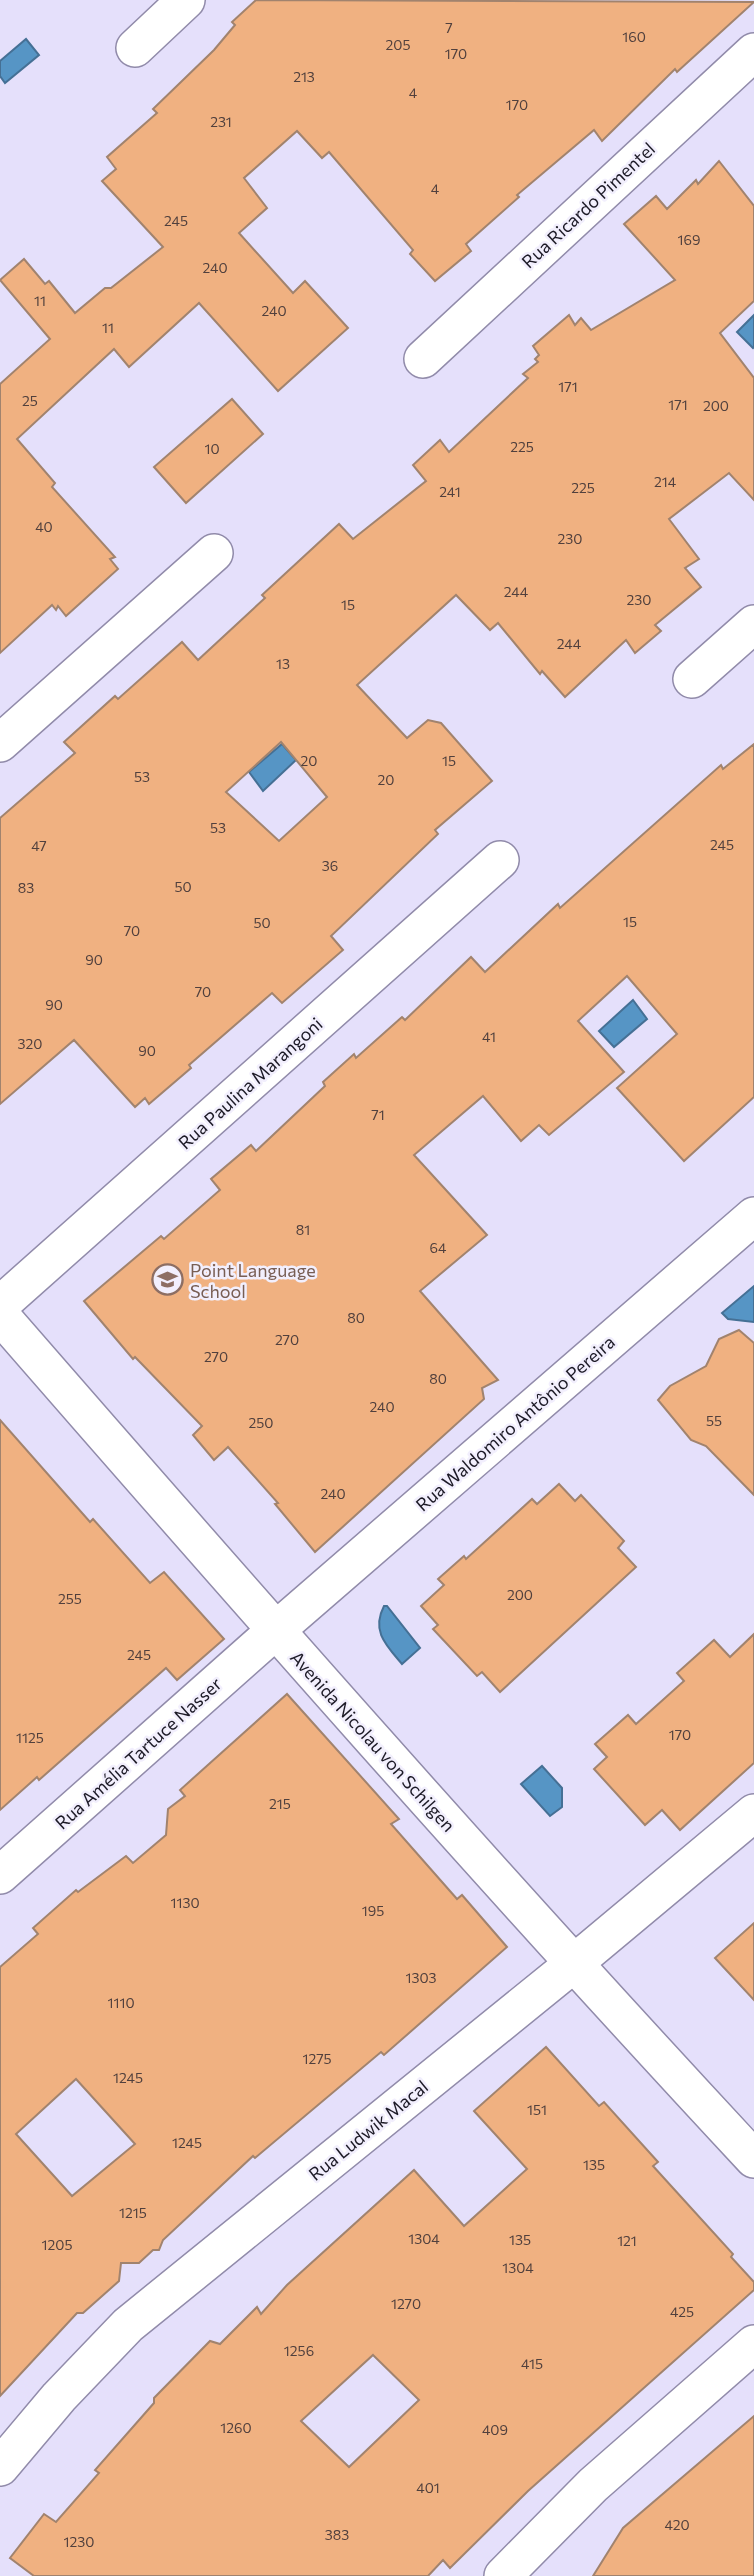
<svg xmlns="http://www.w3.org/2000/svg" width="754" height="2576" font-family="Commissioner,sans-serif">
	<rect width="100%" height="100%" fill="#e5e0fb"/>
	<g fill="#5695c5" stroke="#457095" stroke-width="2">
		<polygon points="26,39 39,55 5,83 0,76 0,61"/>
		<polygon points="754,315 754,347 753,348 737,332"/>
		<polygon points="282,744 296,760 263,791 249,772"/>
		<polygon points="633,1000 647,1019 614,1047 599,1031"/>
		<polygon points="754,1286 754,1322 728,1319 722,1313"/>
		<path d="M384,1606H387L420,1648L402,1664C386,1645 371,1631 384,1606Z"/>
		<polygon points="542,1766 562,1788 562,1807 550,1816 521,1784"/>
	</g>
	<g fill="#f0b181" stroke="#a1836e" stroke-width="2" fill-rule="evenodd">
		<polygon points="256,0 754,2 677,72 675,69 602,141 594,130 517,195 519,197 466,244 471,251 435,281 410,254 413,250 329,152 322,158 297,131 244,178 267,208 239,233 293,293 305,281 348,328 278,391 199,303 129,367 114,349 17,439 55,483 52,487 115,557 110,559 118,569 66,616 58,606 56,610 52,605 0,653 0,384 50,339 0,280 24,259 45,284 49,281 75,313 105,288 111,288 163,247 102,181 116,169 107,157 157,113 153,109 214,50 235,25 232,22"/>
		<path d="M719,161L754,206V301L720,333L754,378V500L729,473L669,519L699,559L685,568L701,587L655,625L661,631L635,653L626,640L565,697L542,671L540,674L498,623L490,630L456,595L357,685L407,738L428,720L441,723L492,781L435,830L438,834L331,936L343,950L282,1003L272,993L189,1065L191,1068L149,1104L145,1098L135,1107L74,1040L0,1104V818L75,753L64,742L115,696L118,699L182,642L198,660L265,598L262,595L339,524L353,539L426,481L413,465L440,440L449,452L528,378L523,374L538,362L535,359L539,355L533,346L569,315L575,325L581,318L591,330L675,280L624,224L656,196L667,209L696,180L698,184ZM281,742L327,797L279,841L226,792Z"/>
		<polygon points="232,399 263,434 186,503 154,467"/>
		<polygon points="754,744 754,1097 684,1161 617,1088 677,1034 627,976 578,1021 624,1072 549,1135 539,1125 521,1141 483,1096 414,1155 487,1235 420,1291 498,1380 482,1388 484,1399 315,1552 275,1504 278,1503 228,1447 214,1460 193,1435 202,1426 135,1357 133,1359 84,1301 161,1236 164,1239 220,1190 211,1179 251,1145 256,1151 325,1086 323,1082 354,1054 356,1058 402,1017 405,1020 471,957 485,972 558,904 560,908 721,765 723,769"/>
		<polygon points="739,1330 754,1343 754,1495 706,1446 691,1440 658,1400 670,1386 706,1366 719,1339"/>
		<polygon points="0,1420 90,1522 93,1519 150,1583 164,1572 224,1639 177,1680 166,1668 39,1780 37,1777 0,1810"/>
		<polygon points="559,1484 575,1501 581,1495 624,1541 618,1548 636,1567 500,1692 482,1672 477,1676 433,1629 438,1625 421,1606 444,1585 438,1579 464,1556 466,1559 532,1499 537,1504"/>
		<polygon points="754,1634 754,1763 680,1830 662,1810 645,1825 594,1769 607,1757 595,1744 628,1715 636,1724 684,1681 677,1673 714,1640 730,1657"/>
		<path d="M287,1694L399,1819L391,1824L457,1899L462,1895L507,1947L384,2055L381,2052L255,2158L253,2156L163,2240L159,2250H153L139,2263H121L119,2281L83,2313H77L0,2396V1967L38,1934L33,1928L76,1890L78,1892L126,1856L133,1863L166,1835L168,1809L185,1796L180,1790ZM76,2079L135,2144L72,2196L16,2134Z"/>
		<polygon points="754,1923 754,2000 715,1958"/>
		<path d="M546,2047L599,2106L604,2102L658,2162L653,2166L733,2254L731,2257L754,2282V2290L528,2491L450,2568L443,2560L428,2576H34L10,2558L44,2514L56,2522L99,2473L95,2470L154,2403V2398L210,2341L220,2344L257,2307L261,2314L287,2285L414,2170L464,2226L527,2169L474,2111ZM373,2355L419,2400L349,2467L301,2421Z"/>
		<polygon points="754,2416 754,2576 593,2576 623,2528"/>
	</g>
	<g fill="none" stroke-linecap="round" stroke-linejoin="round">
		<defs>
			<g id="minor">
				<polyline points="135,48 186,0"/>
				<polyline points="423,359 754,52"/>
				<polyline points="692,679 754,624"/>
				<polyline points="0,743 214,553"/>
				<polyline points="0,1305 500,860"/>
				<path d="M0,1315C248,1600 497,1883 754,2159"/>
				<polyline points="0,1875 275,1631 754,1216"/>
				<polyline points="0,2467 59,2397 128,2325 572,1965 754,1813"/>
				<polyline points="503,2576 593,2485 754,2344"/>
			</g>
		</defs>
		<use href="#minor" stroke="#918baa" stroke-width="40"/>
		<use href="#minor" stroke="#fff" stroke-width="37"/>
	</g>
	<defs>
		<symbol id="school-ring" viewBox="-11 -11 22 22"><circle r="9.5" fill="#f2effd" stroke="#8d6e63" stroke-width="1.5"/><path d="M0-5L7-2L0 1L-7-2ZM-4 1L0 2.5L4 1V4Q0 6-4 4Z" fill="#8d6e63"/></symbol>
	</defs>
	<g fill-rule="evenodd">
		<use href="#school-ring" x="150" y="1262" width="35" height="35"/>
	</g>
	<g text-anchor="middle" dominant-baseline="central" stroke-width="5" stroke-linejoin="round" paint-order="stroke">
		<g font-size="14" fill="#51403d">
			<text x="449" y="27">7</text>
			<text x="634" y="36">160</text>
			<text x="398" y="44">205</text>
			<text x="456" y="53">170</text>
			<text x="304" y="76">213</text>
			<text x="413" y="92">4</text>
			<text x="517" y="104">170</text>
			<text x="221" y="121">231</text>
			<text x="435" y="188">4</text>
			<text x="176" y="220">245</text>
			<text x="689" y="239">169</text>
			<text x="215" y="267">240</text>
			<text x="40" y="300">11</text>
			<text x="274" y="310">240</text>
			<text x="108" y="327">11</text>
			<text x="568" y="386">171</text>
			<text x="30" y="400">25</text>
			<text x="678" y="404">171</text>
			<text x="716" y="405">200</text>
			<text x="522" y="446">225</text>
			<text x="212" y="448">10</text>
			<text x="665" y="481">214</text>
			<text x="583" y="487">225</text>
			<text x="450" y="491">241</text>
			<text x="44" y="526">40</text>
			<text x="570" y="538">230</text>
			<text x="516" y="591">244</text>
			<text x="639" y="599">230</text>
			<text x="348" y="604">15</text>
			<text x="569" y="643">244</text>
			<text x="283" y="663">13</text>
			<text x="309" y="760">20</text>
			<text x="449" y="760">15</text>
			<text x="142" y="776">53</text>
			<text x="386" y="779">20</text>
			<text x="218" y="827">53</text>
			<text x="722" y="844">245</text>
			<text x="39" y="845">47</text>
			<text x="330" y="865">36</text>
			<text x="183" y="886">50</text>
			<text x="26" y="887">83</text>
			<text x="630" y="921">15</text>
			<text x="262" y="922">50</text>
			<text x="132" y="930">70</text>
			<text x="94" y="959">90</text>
			<text x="203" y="991">70</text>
			<text x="54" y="1004">90</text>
			<text x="489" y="1036">41</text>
			<text x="30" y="1043">320</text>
			<text x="147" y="1050">90</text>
			<text x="378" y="1114">71</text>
			<text x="303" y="1229">81</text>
			<text x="438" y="1247">64</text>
			<text x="356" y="1317">80</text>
			<text x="287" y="1339">270</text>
			<text x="216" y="1356">270</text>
			<text x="438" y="1378">80</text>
			<text x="382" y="1406">240</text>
			<text x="714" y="1420">55</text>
			<text x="261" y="1422">250</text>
			<text x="333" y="1493">240</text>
			<text x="520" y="1594">200</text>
			<text x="70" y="1598">255</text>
			<text x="139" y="1654">245</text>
			<text x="680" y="1734">170</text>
			<text x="30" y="1737">1125</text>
			<text x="280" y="1803">215</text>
			<text x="185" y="1902">1130</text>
			<text x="373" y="1910">195</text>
			<text x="421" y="1977">1303</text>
			<text x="121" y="2002">1110</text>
			<text x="317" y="2058">1275</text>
			<text x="128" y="2077">1245</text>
			<text x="537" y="2109">151</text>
			<text x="187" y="2142">1245</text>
			<text x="594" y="2164">135</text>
			<text x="133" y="2212">1215</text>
			<text x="424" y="2238">1304</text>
			<text x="520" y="2239">135</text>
			<text x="627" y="2240">121</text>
			<text x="57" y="2244">1205</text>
			<text x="518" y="2267">1304</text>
			<text x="406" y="2303">1270</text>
			<text x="682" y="2311">425</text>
			<text x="299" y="2350">1256</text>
			<text x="532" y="2363">415</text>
			<text x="236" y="2427">1260</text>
			<text x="495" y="2429">409</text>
			<text x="428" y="2487">401</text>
			<text x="677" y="2524">420</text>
			<text x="337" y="2534">383</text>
			<text x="79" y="2541">1230</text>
		</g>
		<g font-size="18" fill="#1c1a26" stroke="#f2effd">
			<text transform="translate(588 205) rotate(-43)">Rua Ricardo Pimentel</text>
			<text transform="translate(250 1083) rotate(-42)">Rua Paulina Marangoni</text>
			<text transform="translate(515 1423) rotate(-41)">Rua Waldomiro Antônio Pereira</text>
			<text transform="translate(373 1741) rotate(48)">Avenida Nicolau von Schilgen</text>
			<text transform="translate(138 1753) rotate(-42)">Rua Amélia Tartuce Nasser</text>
			<text transform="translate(368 2130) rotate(-39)">Rua Ludwik Macal</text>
		</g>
		<g font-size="18" fill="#785e54" stroke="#f2effd" text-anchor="start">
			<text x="190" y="1270">Point Language<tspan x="190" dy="21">School</tspan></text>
		</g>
	</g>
</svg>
